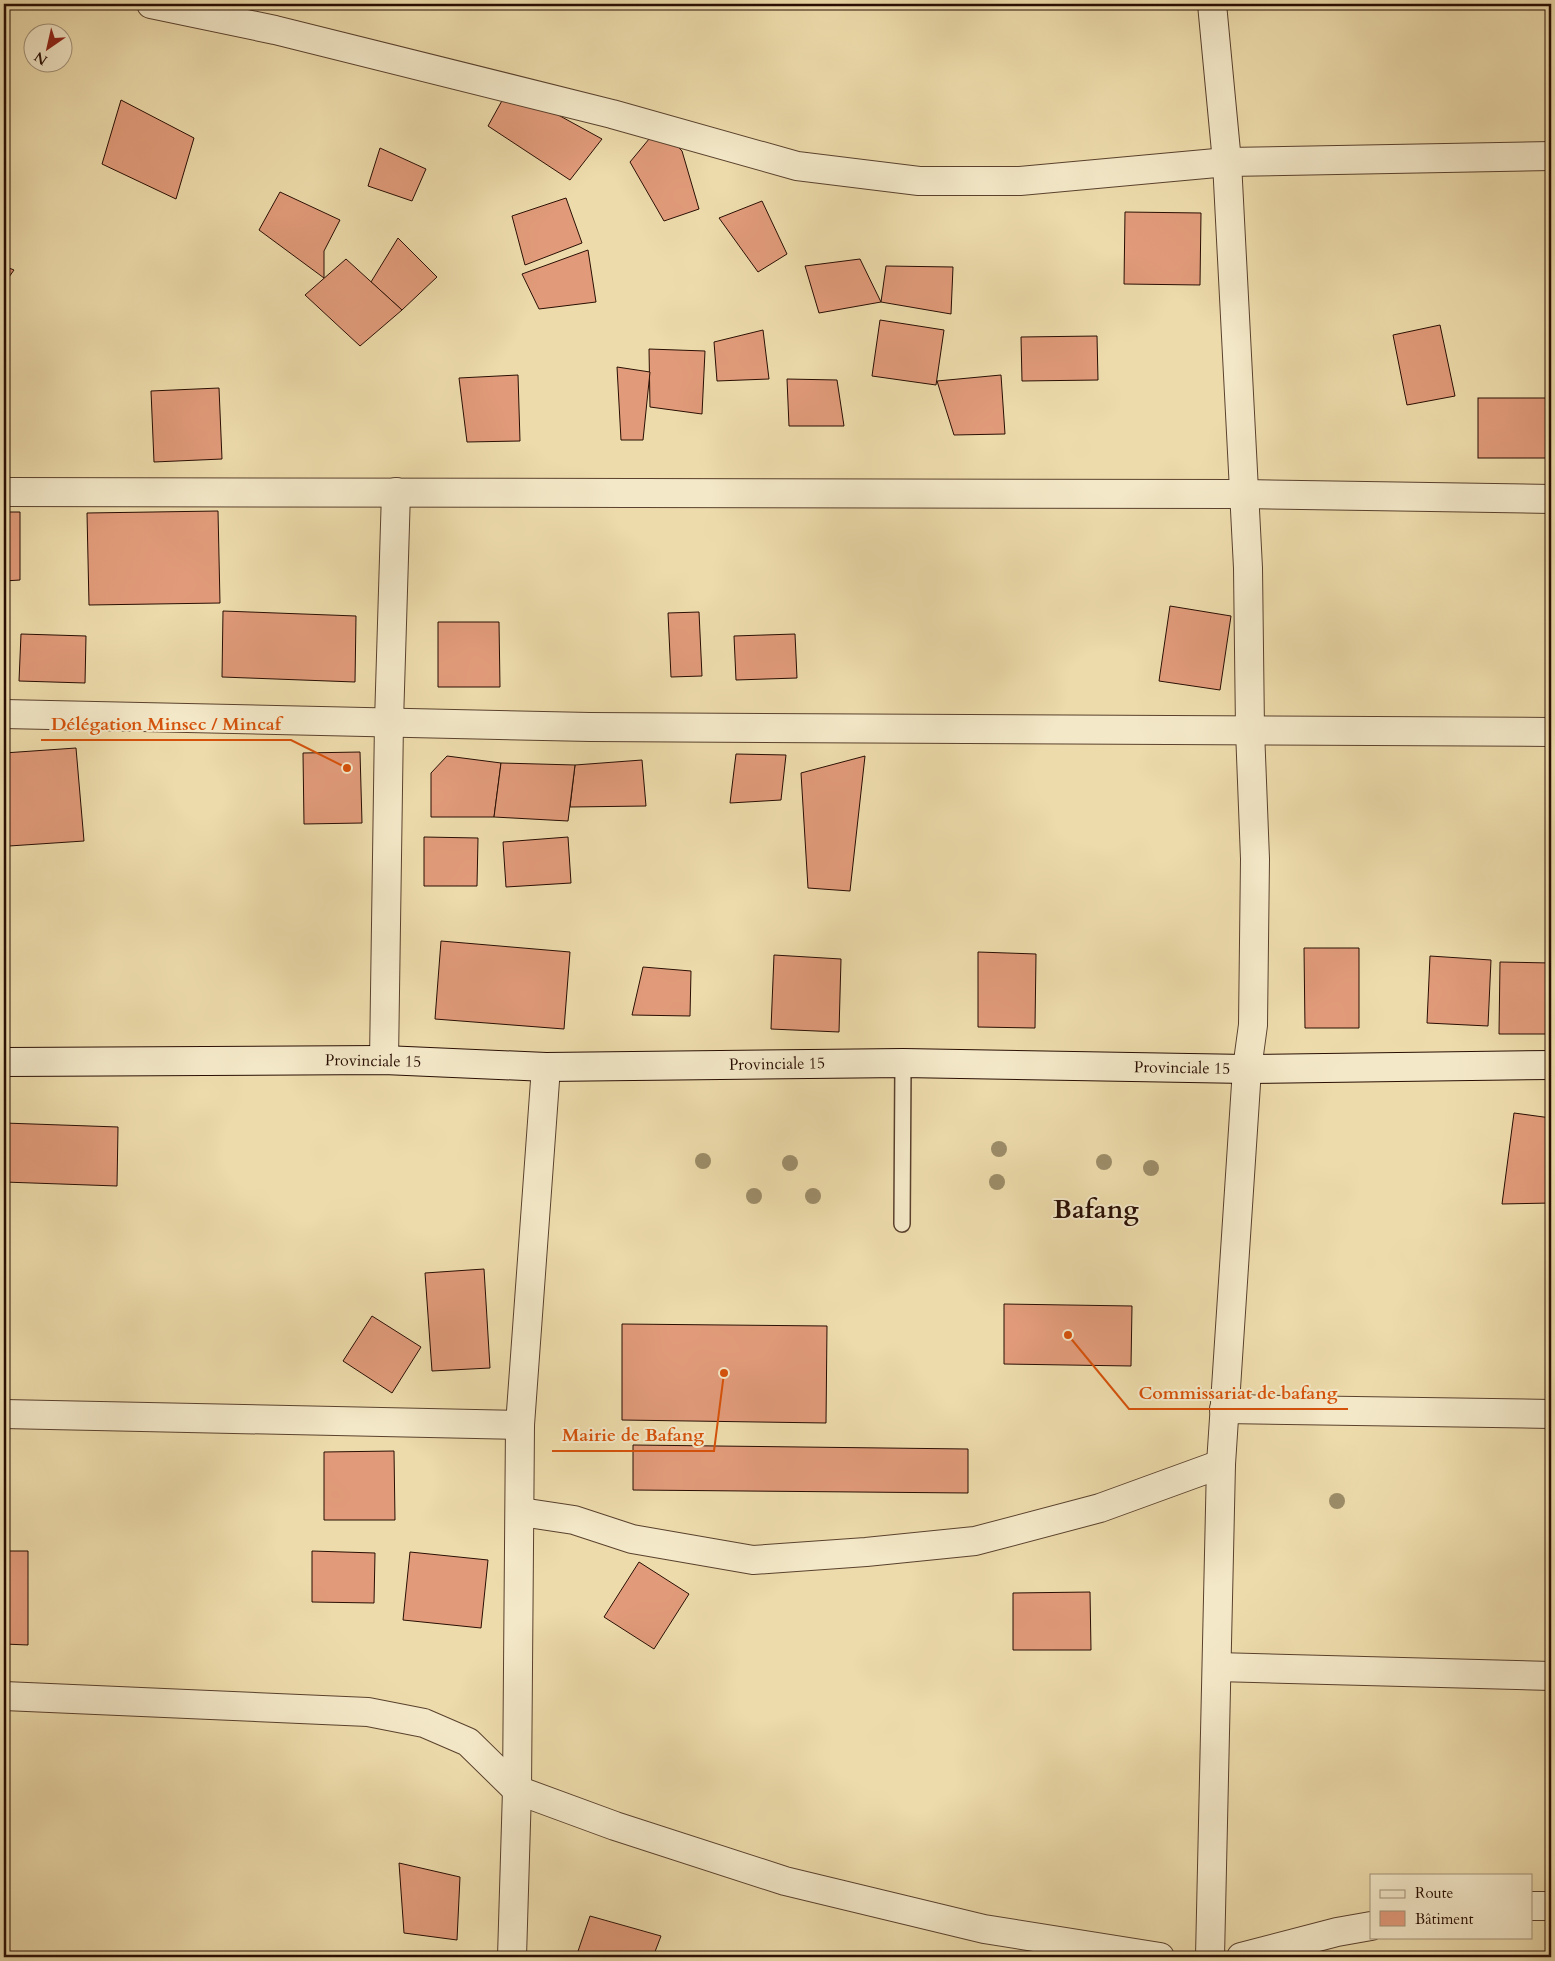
<svg xmlns="http://www.w3.org/2000/svg" width="1555" height="1961" font-family="Cardo,serif">
	<rect width="100%" height="100%" fill="#eddbab"/>
	<filter id="stains"><feTurbulence type="fractalNoise" baseFrequency=".004" numOctaves="4"/><feColorMatrix values="0 0 0 0 .2 0 0 0 0 .09 0 0 0 0 .02 0 0 0 .5 -.17"/></filter>
	<radialGradient id="worn" r=".72"><stop offset=".6" stop-color="#630" stop-opacity="0"/><stop offset="1" stop-color="#630" stop-opacity=".3"/></radialGradient>
	<g fill="#e19b7a" stroke="#290e03">
		<polygon points="509,88 602,139 570,180 488,126"/>
		<polygon points="121,100 194,138 176,199 102,164"/>
		<polygon points="659,127 682,151 699,209 664,221 630,162"/>
		<polygon points="380,148 426,169 412,201 368,186"/>
		<polygon points="280,192 340,220 324,251 324,278 259,230"/>
		<polygon points="566,198 582,243 525,265 512,216"/>
		<polygon points="762,201 787,254 758,272 719,218"/>
		<polygon points="1125,212 1201,213 1200,285 1124,284"/>
		<polygon points="398,238 437,277 402,310 371,282"/>
		<polygon points="588,250 596,302 539,309 522,274"/>
		<polygon points="346,259 402,310 360,346 305,295"/>
		<polygon points="860,259 881,302 819,313 805,266"/>
		<polygon points="4,266 14,270 4,284"/>
		<polygon points="886,266 953,267 951,314 881,302"/>
		<polygon points="880,320 944,330 936,385 872,376"/>
		<polygon points="1440,325 1455,396 1407,405 1393,335"/>
		<polygon points="763,330 769,379 717,381 714,342"/>
		<polygon points="1097,336 1098,380 1022,381 1021,337"/>
		<polygon points="649,349 705,351 702,414 650,407"/>
		<polygon points="617,367 650,372 643,440 621,440"/>
		<polygon points="518,375 520,441 467,442 459,378"/>
		<polygon points="1001,375 1005,434 954,435 937,381"/>
		<polygon points="787,379 837,380 844,426 789,426"/>
		<polygon points="219,388 222,459 154,462 151,391"/>
		<rect x="1478" y="398" width="73" height="60"/>
		<polygon points="218,511 220,603 89,605 87,513"/>
		<polygon points="4,512 20,512 20,580 4,581"/>
		<polygon points="1170,606 1231,616 1220,690 1159,681"/>
		<polygon points="223,611 356,616 355,682 222,677"/>
		<polygon points="699,612 702,676 671,677 668,613"/>
		<polygon points="438,622 499,622 500,687 438,687"/>
		<polygon points="21,634 86,636 85,683 19,681"/>
		<polygon points="795,634 797,678 736,680 734,636"/>
		<polygon points="76,748 84,841 9,846 4,753"/>
		<polygon points="360,752 362,823 304,824 303,753"/>
		<polygon points="736,754 786,755 781,800 730,803"/>
		<polygon points="447,756 501,763 494,817 431,817 431,773"/>
		<polygon points="865,756 850,891 808,888 801,773"/>
		<polygon points="642,760 646,806 570,807 575,765"/>
		<polygon points="501,763 575,765 568,821 494,817"/>
		<polygon points="424,837 478,838 477,886 424,886"/>
		<polygon points="568,837 571,883 506,887 503,842"/>
		<polygon points="441,941 570,952 564,1029 435,1019"/>
		<polygon points="1304,948 1359,948 1359,1028 1305,1028"/>
		<polygon points="978,952 1036,954 1035,1028 978,1027"/>
		<polygon points="774,955 841,959 839,1032 771,1029"/>
		<polygon points="1430,956 1491,960 1488,1026 1427,1023"/>
		<polygon points="1500,962 1551,963 1551,1034 1499,1034"/>
		<polygon points="643,967 691,971 690,1016 632,1015"/>
		<polygon points="1514,1113 1551,1118 1551,1203 1502,1204"/>
		<polygon points="4,1123 118,1127 117,1186 4,1182"/>
		<polygon points="484,1269 490,1368 432,1371 425,1273"/>
		<polygon points="1004,1304 1132,1306 1131,1366 1004,1364"/>
		<polygon points="372,1316 421,1347 392,1393 343,1361"/>
		<polygon points="622,1324 827,1326 826,1423 622,1420"/>
		<polygon points="633,1445 968,1449 968,1493 633,1490"/>
		<polygon points="394,1451 395,1520 324,1520 324,1452"/>
		<polygon points="4,1551 28,1551 28,1645 4,1644"/>
		<polygon points="312,1551 375,1553 374,1603 312,1602"/>
		<polygon points="410,1552 488,1560 481,1628 403,1620"/>
		<polygon points="639,1562 689,1594 654,1649 604,1617"/>
		<polygon points="1090,1592 1091,1650 1013,1650 1013,1593"/>
		<polygon points="399,1863 460,1877 457,1940 404,1933"/>
		<polygon points="590,1916 661,1936 653,1957 576,1957"/>
	</g>
	<g fill="none" stroke-linecap="round" stroke-linejoin="round">
		<defs>
			<polyline id="lane" points="902,1224 903,1063"/>
			<g id="street">
				<polyline points="151,4 275,30 612,114 797,166 919,181 1020,181 1227,162 1551,156"/>
				<polyline points="4,492 1243,494 1551,499"/>
				<polyline points="4,714 590,727 1551,732"/>
				<polyline points="384,1060 389,722 396,492"/>
				<polyline points="1224,1409 1551,1414"/>
				<polyline points="4,1414 520,1425"/>
				<polyline points="521,1512 574,1520 632,1539 753,1560 866,1552 975,1541 1100,1508 1221,1464"/>
				<polyline points="1217,1667 1551,1676"/>
				<polyline points="4,1696 368,1712 424,1723 468,1742 517,1790 615,1826 785,1881 984,1929 1160,1957"/>
				<polyline points="1531,1906 1551,1906"/>
				<polyline points="512,1957 517,1790 520,1425 546,1067"/>
				<polyline points="1210,1957 1221,1464 1247,1069 1253,1025 1255,859 1250,730 1248,568 1227,162 1212,4"/>
				<polyline points="1241,1957 1337,1932 1371,1926"/>
			</g>
			<polyline id="secondary" points="4,1062 384,1060 546,1067 903,1063 1247,1069 1551,1065"/>
		</defs>
		<use href="#lane" stroke="#5a412d" stroke-width="18"/>
		<use href="#street" stroke="#5a412d" stroke-width="30"/>
		<use href="#secondary" stroke="#290e03" stroke-width="30"/>
		<use href="#lane" stroke="#f3e8c8" stroke-width="15"/>
		<use href="#street" stroke="#f3e8c8" stroke-width="28"/>
		<use href="#secondary" stroke="#f3e8c8" stroke-width="28"/>
	</g>
	<g fill="#9c8d69">
		<circle cx="999" cy="1149" r="8"/>
		<circle cx="703" cy="1161" r="8"/>
		<circle cx="1104" cy="1162" r="8"/>
		<circle cx="790" cy="1163" r="8"/>
		<circle cx="1151" cy="1168" r="8"/>
		<circle cx="997" cy="1182" r="8"/>
		<circle cx="754" cy="1196" r="8"/>
		<circle cx="813" cy="1196" r="8"/>
		<circle cx="1337" cy="1501" r="8"/>
	</g>
	<g text-anchor="middle" dominant-baseline="central" stroke-width="4" stroke-linejoin="round" paint-order="stroke">
		<g font-size="16" fill="#290e03" stroke="#f3e8c8">
			<text transform="translate(373 1061) rotate(1)">Provinciale 15</text>
			<text transform="translate(777 1064) rotate(-1)">Provinciale 15</text>
			<text transform="translate(1182 1068) rotate(1)">Provinciale 15</text>
		</g>
		<g font-size="26" font-weight="bold" fill="#290e03" stroke="#f3e8c8">
			<text x="1096" y="1209">Bafang</text>
		</g>
	</g>
	<path fill="none" stroke="#d5520b" stroke-width="2" d="M347 768L291 740H41M1068 1335L1129 1409H1348M724 1373L714 1451H552"/>
	<g fill="#d5520b" stroke="#f3e8c8" stroke-width="2">
		<circle cx="347" cy="768" r="5"/>
		<circle cx="1068" cy="1335" r="5"/>
		<circle cx="724" cy="1373" r="5"/>
	</g>
	<g font-size="18" text-anchor="middle" font-weight="bold" fill="#d5520b" stroke="#f3e8c8" stroke-width="4" stroke-linejoin="round" paint-order="stroke">
		<text x="166" y="730">Délégation Minsec / Mincaf</text>
		<text x="1238" y="1399">Commissariat de bafang</text>
		<text x="633" y="1441">Mairie de Bafang</text>
	</g>
	<rect width="1555" height="1961" fill="none" stroke="#eddbab" stroke-width="20"/>
	<rect x="5" y="5" width="1545" height="1951" fill="none" stroke="#290e03" stroke-width="2.5"/>
	<rect x="10" y="10" width="1535" height="1941" fill="none" stroke="#290e03"/>
	<rect x="1370" y="1874" width="162" height="65" fill="#f3e8c8" stroke="#a29179"/>
	<rect x="1380" y="1890" width="25" height="8" fill="#f3e8c8" stroke="#a29179"/>
	<text x="1415" y="1898" font-size="15" fill="#290e03">Route</text>
	<rect x="1380" y="1911" width="25" height="15" fill="#e19b7a" stroke="#a29179"/>
	<text x="1415" y="1924" font-size="15" fill="#290e03">Bâtiment</text>
	<g transform="translate(48 48) rotate(214)"><circle r="24" fill="#f3e8c8" stroke="#a29179"/>
	<path d="M0-4L9 19L0 12L-9 19Z" fill="#8f2418"/>
	<text y="-8" font-size="14" font-weight="bold" text-anchor="middle" fill="#290e03">N</text>
	</g>
	<rect width="100%" height="100%" filter="url(#stains)"/>
	<rect width="100%" height="100%" fill="url(#worn)"/>
</svg>
